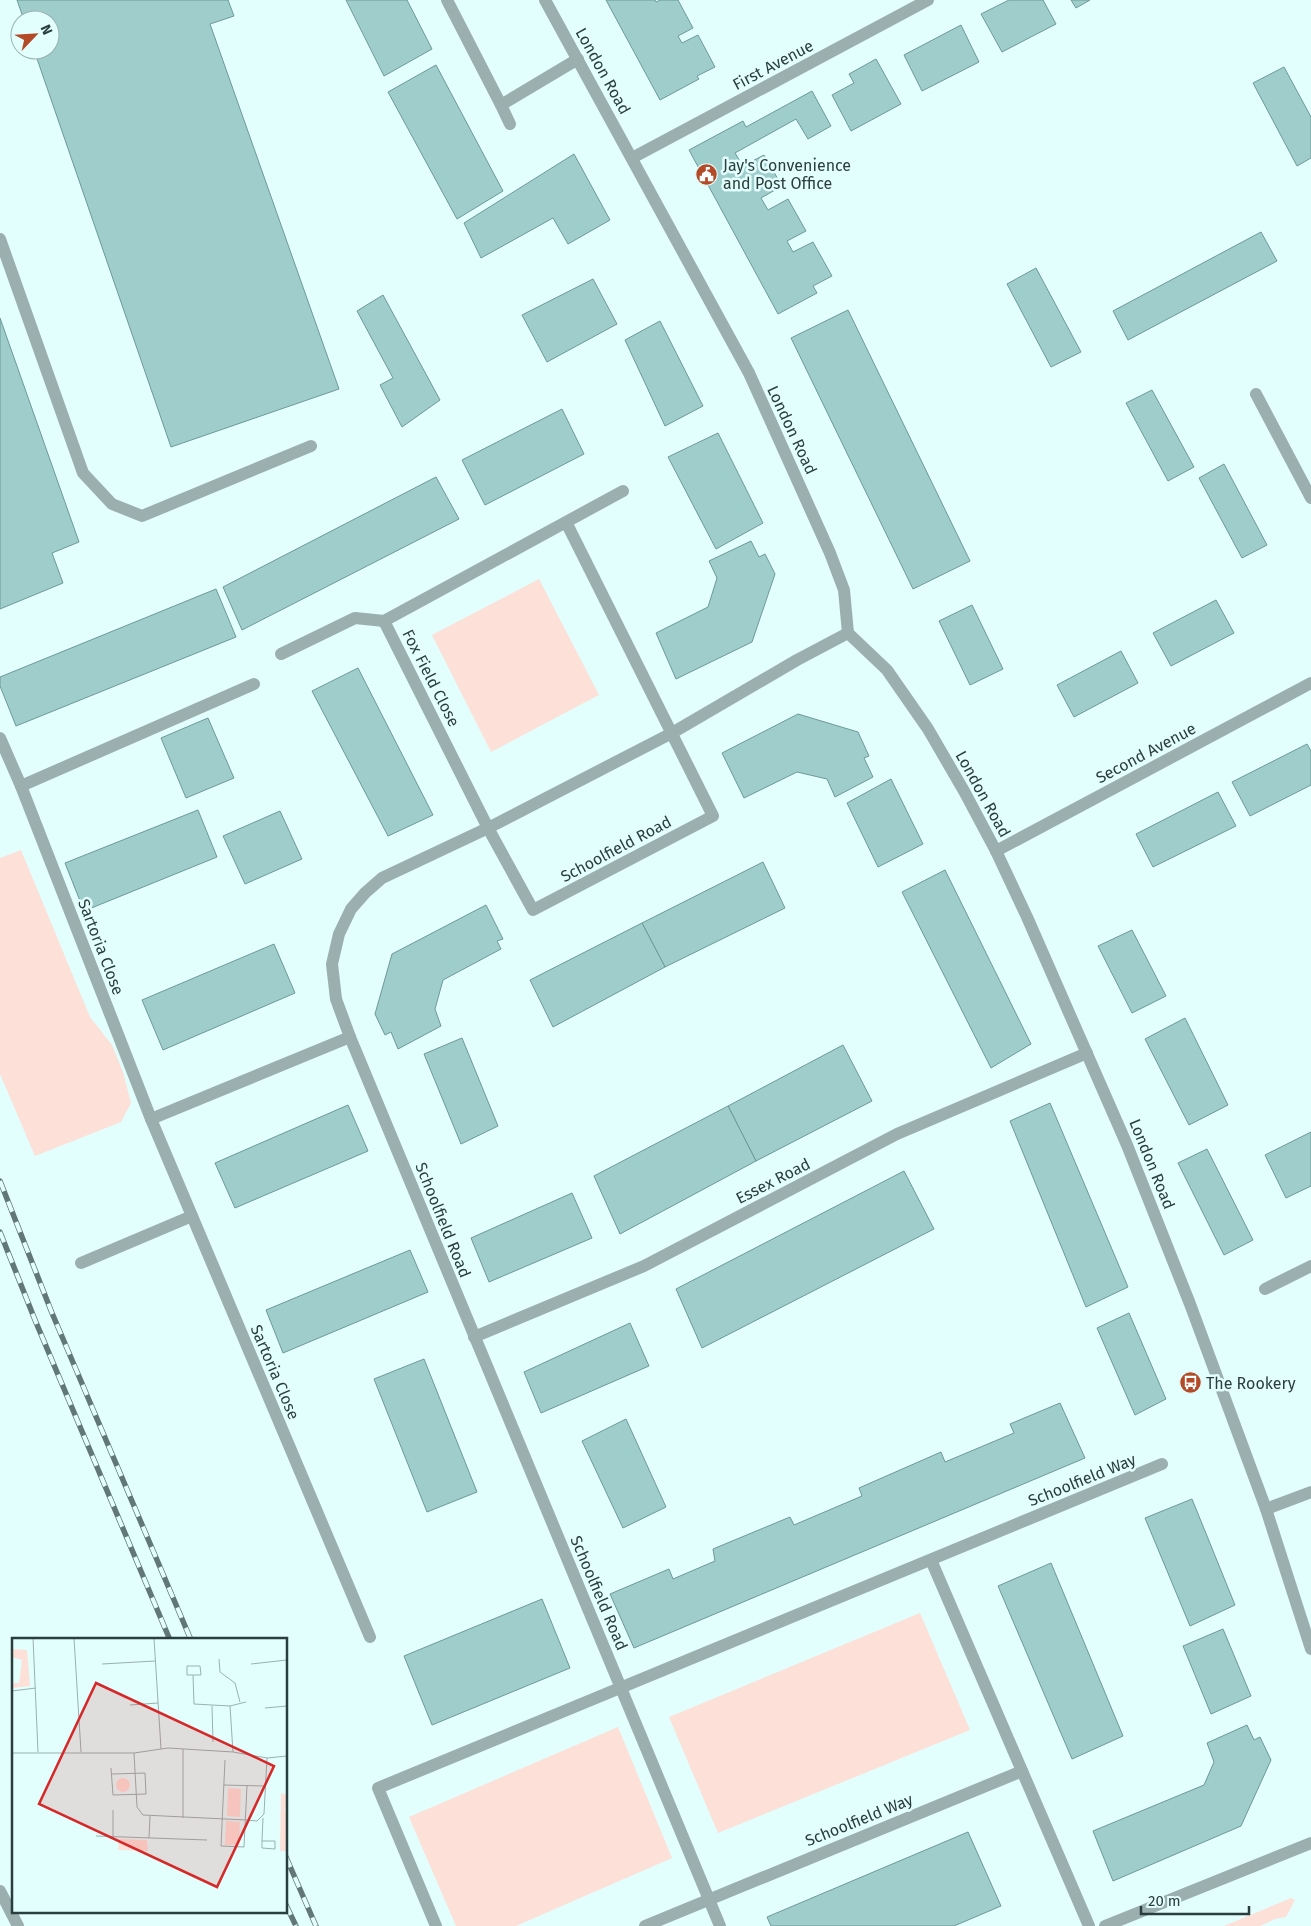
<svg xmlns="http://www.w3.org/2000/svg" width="1311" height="1926" font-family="'Fira Sans',sans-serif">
	<rect width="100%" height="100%" fill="#e2fefd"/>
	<g fill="#fde0d7">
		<polygon points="539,579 599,695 491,752 432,635"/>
		<polygon points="21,850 90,1017 112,1045 123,1072 131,1103 121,1122 35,1156 0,1074 0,858"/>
		<polygon points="920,1613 970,1730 718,1833 669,1717"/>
		<polygon points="618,1727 672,1858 516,1926 456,1926 409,1817"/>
		<polygon points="1291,1898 1295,1900 1286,1917 1275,1919 1260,1926 1224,1926"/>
	</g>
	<g fill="#9fcdcc" stroke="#6d9998">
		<polygon points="17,0 228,0 234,16 210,24 339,389 171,447 34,50 50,50 50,20 24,20"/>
		<polygon points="346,0 407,0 432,49 384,76"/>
		<polygon points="606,0 655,0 656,2 660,0 678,0 693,28 678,36 682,43 698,35 715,67 697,76 699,79 660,100"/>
		<polygon points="1009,0 1043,0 1056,24 1002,52 981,14"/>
		<polygon points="1071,0 1090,0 1076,8"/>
		<polygon points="961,25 979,62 922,91 904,55"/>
		<polygon points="876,59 901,104 851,131 832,95 854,83 849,74"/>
		<polygon points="436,65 503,191 457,219 388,92"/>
		<polygon points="1284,67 1311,117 1311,158 1297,166 1253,83"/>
		<polygon points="812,91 831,126 808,139 796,119 735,153 743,166 764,155 782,186 761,198 768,210 788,199 806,231 787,241 793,252 813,242 832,276 813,286 817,293 778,314 689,150 743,121 746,127"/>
		<polygon points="574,154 610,220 568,244 553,218 481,258 464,223"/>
		<polygon points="1261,232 1277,261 1128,340 1113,311"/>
		<polygon points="1036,268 1081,352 1051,367 1007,284"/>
		<polygon points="593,279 617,324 547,362 522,315"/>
		<polygon points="383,295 440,400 402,427 380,385 393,378 357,311"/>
		<polygon points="848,310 970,561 913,589 791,338"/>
		<polygon points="0,318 79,542 52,553 63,583 0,609"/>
		<polygon points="660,321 703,406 665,426 625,340"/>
		<polygon points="1152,390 1194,467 1168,481 1126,403"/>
		<polygon points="562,409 584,454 485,505 462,460"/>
		<polygon points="718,433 763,523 716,549 668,457"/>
		<polygon points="1224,464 1267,545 1242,558 1199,478"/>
		<polygon points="436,477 459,519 242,630 223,587"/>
		<polygon points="751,541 759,557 765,554 775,574 752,642 676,679 656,633 708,607 717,578 709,561"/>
		<polygon points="216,589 236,637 16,726 0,686 0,677"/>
		<polygon points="1216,600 1234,633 1171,666 1153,633"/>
		<polygon points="972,605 1003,669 970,685 939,621"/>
		<polygon points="1121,651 1138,683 1074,717 1057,685"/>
		<polygon points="358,668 433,815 388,836 312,691"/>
		<polygon points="798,714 858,732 869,756 864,758 873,777 835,797 827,779 797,772 744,798 722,753"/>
		<polygon points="208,718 234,778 186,798 161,738"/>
		<polygon points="1307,744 1311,751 1311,785 1250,816 1232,782"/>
		<polygon points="891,779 923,844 878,867 847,803"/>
		<polygon points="1218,792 1236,826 1153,867 1136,834"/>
		<polygon points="198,810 217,857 84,911 65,863"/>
		<polygon points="280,811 302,859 245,884 223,836"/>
		<polygon points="763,862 785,908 665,967 642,923"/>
		<polygon points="945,870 1031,1044 991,1068 902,892"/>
		<polygon points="486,905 503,939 497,941 501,949 443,980 435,1009 441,1026 398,1049 391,1032 385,1035 375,1014 392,954"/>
		<polygon points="642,923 665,967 553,1027 530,980"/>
		<polygon points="1132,930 1166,996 1132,1013 1098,946"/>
		<polygon points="274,944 295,993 163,1050 142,1000"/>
		<polygon points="1185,1018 1228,1105 1189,1125 1145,1039"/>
		<polygon points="462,1038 498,1126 461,1144 424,1054"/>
		<polygon points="843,1045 872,1101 756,1161 728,1106"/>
		<polygon points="1050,1103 1128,1287 1086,1307 1010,1121"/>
		<polygon points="348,1105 368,1151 235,1208 215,1163"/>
		<polygon points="728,1106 756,1161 620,1234 594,1176"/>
		<polygon points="1311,1132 1311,1186 1286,1198 1265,1155"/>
		<polygon points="1207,1149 1253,1240 1224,1255 1178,1163"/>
		<polygon points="904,1171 934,1229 702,1348 676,1289"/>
		<polygon points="572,1193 592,1238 489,1282 471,1238"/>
		<polygon points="410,1250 428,1292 283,1353 266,1310"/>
		<polygon points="1129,1313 1166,1399 1135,1415 1097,1328"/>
		<polygon points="630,1323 649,1366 541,1413 524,1372"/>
		<polygon points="424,1359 477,1492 427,1512 374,1379"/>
		<polygon points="1060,1403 1085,1458 634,1648 610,1594 669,1569 673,1579 715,1561 713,1549 790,1517 794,1525 862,1496 859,1488 941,1452 945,1462 1014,1433 1010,1424"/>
		<polygon points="626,1419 666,1507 623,1528 582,1441"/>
		<polygon points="1192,1499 1235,1605 1190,1626 1145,1518"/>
		<polygon points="1051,1563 1123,1736 1072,1759 998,1586"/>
		<polygon points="542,1599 570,1668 432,1725 404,1656"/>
		<polygon points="1223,1629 1251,1696 1211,1714 1183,1646"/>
		<polygon points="1247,1725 1254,1740 1260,1737 1271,1760 1241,1826 1113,1881 1093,1831 1204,1785 1214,1762 1207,1743"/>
		<polygon points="968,1832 1001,1906 954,1926 771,1926 767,1917"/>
	</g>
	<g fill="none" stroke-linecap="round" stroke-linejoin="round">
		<g stroke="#9bafae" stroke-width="12">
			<polyline points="447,0 501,105 578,59"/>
			<polyline points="545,0 749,373 830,553 844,590 848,633 887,670 928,729 964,791 996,851 1027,917 1127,1145 1190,1304 1266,1509 1311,1649"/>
			<polyline points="501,105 510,124"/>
			<polyline points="632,158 928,0"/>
			<polyline points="0,239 83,473 112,504 142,516 311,446"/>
			<polyline points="1256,394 1311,498"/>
			<polyline points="566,522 713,816 533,910 488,828 384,621 623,491"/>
			<polyline points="281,654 355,618 384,621"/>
			<polyline points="0,738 21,786 151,1119 370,1637"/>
			<polyline points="21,786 254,684"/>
			<polyline points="996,851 1311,683"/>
			<polyline points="151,1119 350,1037"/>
			<polyline points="81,1263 192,1216"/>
			<polyline points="1265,1289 1311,1266"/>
			<polyline points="474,1337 644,1266 897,1134 1087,1053"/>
			<polyline points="1266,1509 1311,1492"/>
			<polyline points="931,1560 1089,1926"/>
			<polyline points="0,1891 18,1926"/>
			<polyline points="436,1926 378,1788 1162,1464"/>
			<polyline points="645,1926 1022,1771"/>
			<polyline points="720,1926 350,1037 336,999 332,964 339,934 351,909 365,893 382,878 488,828 672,733 797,660 848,633"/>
			<polyline points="1105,1926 1311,1843"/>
		</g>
		<defs>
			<g id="rail">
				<polyline points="0,1181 52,1313 191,1640"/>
				<polyline points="0,1232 35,1320 170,1640"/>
				<polyline points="286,1857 316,1926"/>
				<polyline points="286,1905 296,1926"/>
			</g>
		</defs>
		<use href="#rail" stroke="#627878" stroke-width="5.5"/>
		<use href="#rail" stroke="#e2fefd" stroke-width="4" stroke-dasharray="11" stroke-linecap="butt"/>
	</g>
	<defs>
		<symbol id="civic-disc" viewBox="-11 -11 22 22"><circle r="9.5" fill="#b34b29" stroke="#e2fefd"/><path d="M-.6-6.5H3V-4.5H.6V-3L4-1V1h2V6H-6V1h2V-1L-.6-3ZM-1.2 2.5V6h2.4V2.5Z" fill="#fff"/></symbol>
		<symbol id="bus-disc" viewBox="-11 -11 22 22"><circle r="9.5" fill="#b34b29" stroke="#e2fefd"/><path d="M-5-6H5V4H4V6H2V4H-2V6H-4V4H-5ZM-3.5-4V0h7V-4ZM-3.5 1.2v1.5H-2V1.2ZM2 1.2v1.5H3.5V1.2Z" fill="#fff"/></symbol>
	</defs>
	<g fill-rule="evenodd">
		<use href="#civic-disc" x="694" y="162" width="25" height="25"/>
		<use href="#bus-disc" x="1178" y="1370" width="25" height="25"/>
	</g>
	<g text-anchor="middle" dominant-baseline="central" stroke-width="5" stroke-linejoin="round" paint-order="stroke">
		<g font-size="16" fill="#2b3e3e" stroke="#e2fefd">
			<text transform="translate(773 65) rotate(-28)">First Avenue</text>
			<text transform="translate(603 71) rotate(61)">London Road</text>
			<text transform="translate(792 430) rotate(65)">London Road</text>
			<text transform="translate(431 678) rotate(63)">Fox Field Close</text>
			<text transform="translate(1146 753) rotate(-28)">Second Avenue</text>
			<text transform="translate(983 794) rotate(61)">London Road</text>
			<text transform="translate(616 849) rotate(-28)">Schoolfield Road</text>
			<text transform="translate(101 947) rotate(69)">Sartoria Close</text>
			<text transform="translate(1152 1164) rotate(68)">London Road</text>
			<text transform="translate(773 1181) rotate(-27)">Essex Road</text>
			<text transform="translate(443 1220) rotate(68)">Schoolfield Road</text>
			<text transform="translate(275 1372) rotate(67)">Sartoria Close</text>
			<text transform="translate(1082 1480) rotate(-22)">Schoolfield Way</text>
			<text transform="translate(599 1593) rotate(67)">Schoolfield Road</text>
			<text transform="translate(859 1820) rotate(-22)">Schoolfield Way</text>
		</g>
		<g font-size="16" fill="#2b3e3e" stroke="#e2fefd" text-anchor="start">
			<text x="723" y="165">Jay's Convenience<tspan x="723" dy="18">and Post Office</tspan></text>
			<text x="1206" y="1383">The Rookery</text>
		</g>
	</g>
	<g transform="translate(12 1638)">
		<rect width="275" height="275" fill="#e2fefd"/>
		<path d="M0,11L15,12L18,48L0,50V45H7L10,22L0,19ZM104 147a7 7 0 1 1 14 0a7 7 0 1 1-14 0ZM216,150L229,151L228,179L215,178ZM269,155L275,157V173L272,169L275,176V213H268ZM214,183L228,184L227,207H213ZM107,201L135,202L136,213L106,212Z" fill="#fde0d7"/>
		<path fill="none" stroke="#99b1b1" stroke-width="1" d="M21,0L26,114M62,0L69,114M142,0L149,111M207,21L208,34L223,45L228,64M90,26L143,23M239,26L275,22M181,37H189L188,28H175V37H181L182,66L218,68M0,53L24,50M118,67L146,65M200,68L201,104M218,68L221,114M218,68L234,64M253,70L275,68M0,115H122L156,110L221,114L255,120L275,118M122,115L125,169L131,177L234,182L245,183L252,176L255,120M213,122L209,208L232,209L235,148M99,130L101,157L134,156L133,135L100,136M212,147L253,148M171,180V111M84,198L195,202M101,198V172M137,200L138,178M250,203H263V211L250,210V203L251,180"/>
		<path fill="#d62828" fill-opacity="0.15" stroke="#d62828" stroke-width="2.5" d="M84,45L262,128L205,249L27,166Z"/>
		<rect width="275" height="275" fill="none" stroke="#2b3e3e" stroke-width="2.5"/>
	</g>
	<g transform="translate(35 35) rotate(65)"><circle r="24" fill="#e2fefd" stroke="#99b1b1"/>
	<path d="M0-4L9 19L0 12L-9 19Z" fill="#b34b29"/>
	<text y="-8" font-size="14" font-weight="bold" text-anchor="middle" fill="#2b3e3e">N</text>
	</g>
	<path d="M1141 1906v8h108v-8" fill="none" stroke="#2b3e3e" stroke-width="2.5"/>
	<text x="1148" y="1906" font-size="15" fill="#2b3e3e" stroke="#e2fefd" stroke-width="4" paint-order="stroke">20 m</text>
</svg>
